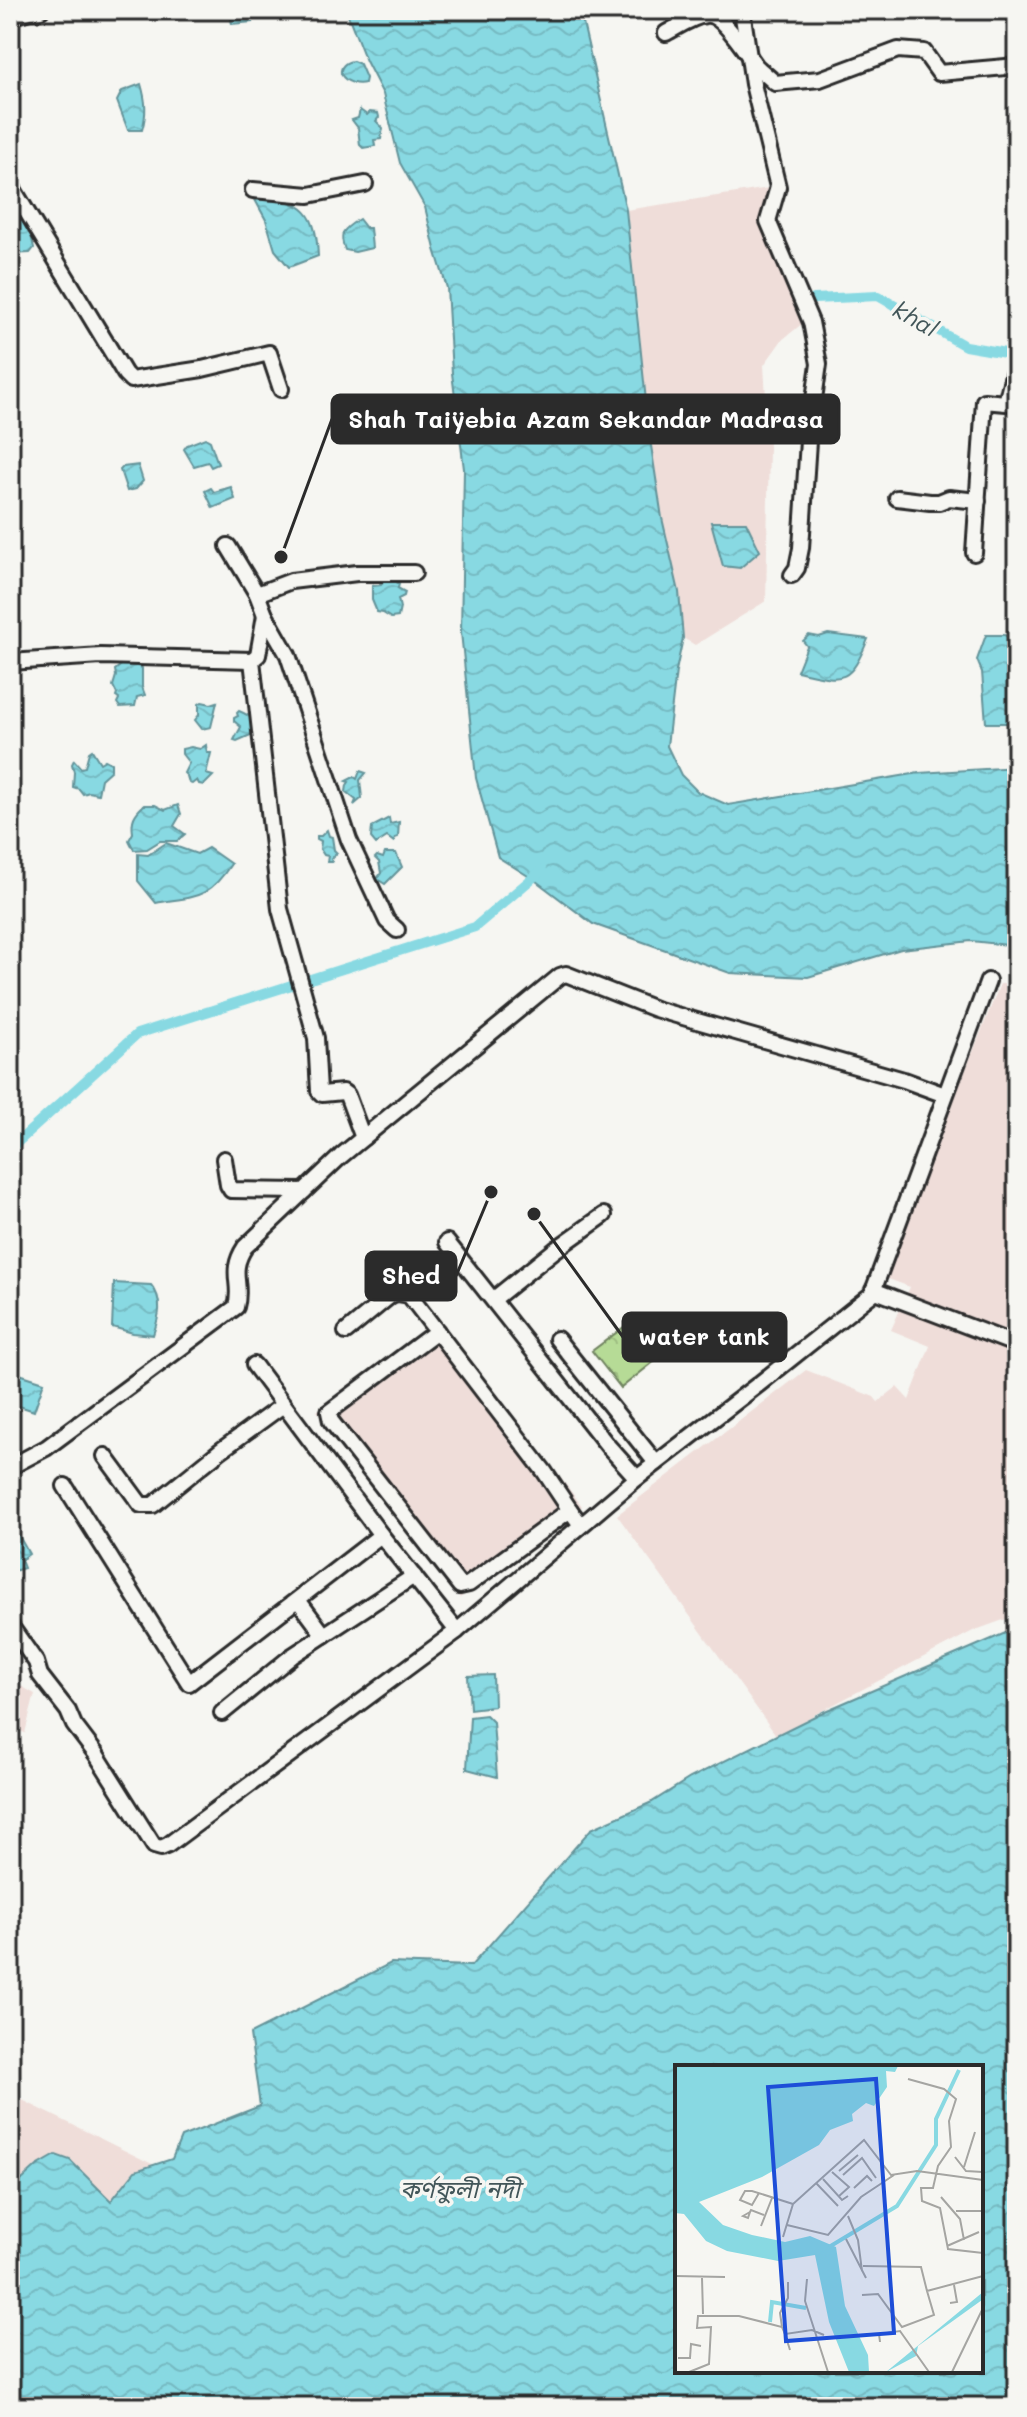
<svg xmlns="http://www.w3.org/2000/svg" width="1027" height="2417" font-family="Mali,'Noto Sans Bengali',sans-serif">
	<defs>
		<pattern id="forest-crowns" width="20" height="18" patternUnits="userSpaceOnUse" patternTransform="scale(2)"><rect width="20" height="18" fill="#b6db96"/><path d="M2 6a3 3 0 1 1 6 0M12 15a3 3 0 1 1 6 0" fill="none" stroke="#9dbc81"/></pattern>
		<pattern id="water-waves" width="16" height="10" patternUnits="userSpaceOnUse" patternTransform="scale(2)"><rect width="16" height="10" fill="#88d9e2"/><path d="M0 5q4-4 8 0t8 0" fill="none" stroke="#76bac2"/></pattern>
	</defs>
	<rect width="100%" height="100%" fill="#f6f6f2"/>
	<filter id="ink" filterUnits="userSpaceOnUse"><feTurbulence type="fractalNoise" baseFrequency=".0125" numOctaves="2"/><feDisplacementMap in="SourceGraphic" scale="16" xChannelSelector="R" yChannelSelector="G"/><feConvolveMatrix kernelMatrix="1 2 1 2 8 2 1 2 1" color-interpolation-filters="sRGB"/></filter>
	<g filter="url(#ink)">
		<g fill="#efddd9">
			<polygon points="769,188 765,220 808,319 782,340 764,365 769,447 766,601 695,645 683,638 679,592 662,518 644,389 638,307 630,265 626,210"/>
			<polygon points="1000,984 1017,984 1017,1615 973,1631 776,1735 617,1515 806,1370 874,1397 878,1402 897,1387 909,1400 930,1346 891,1330 910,1287 883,1277"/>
			<polygon points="439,1319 582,1506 460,1598 317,1411"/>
			<polygon points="10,1680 35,1694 25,1733 10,1728"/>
			<polygon points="10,2094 217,2196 10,2284"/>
		</g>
		<polygon fill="url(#forest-crowns)" stroke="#708360" stroke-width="2" points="628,1324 656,1360 621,1388 592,1351"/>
		<g fill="url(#water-waves)" stroke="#639399" stroke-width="2" fill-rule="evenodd">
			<polygon points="229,10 245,10 250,14 252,22 232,24"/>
			<polygon points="346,10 580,10 626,210 650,439 662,518 679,592 683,638 676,671 667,746 681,775 698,792 728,805 919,773 1017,767 1017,946 971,941 901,949 808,977 730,973 593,924 536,881 498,857 476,778 461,632 464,469 452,373 447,288 435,249 425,207 400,163 383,94 366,61"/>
			<path d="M353,61L360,64L366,78L365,83C357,85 346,83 341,74C340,67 345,62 353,61Z"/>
			<path d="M141,84C146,101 147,113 142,130H128L117,101L122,91Z"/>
			<polygon points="360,110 367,115 370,112 378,113 379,117 376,121 383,128 381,139 374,140 375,146 363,148 360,145 358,128 352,120 358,118"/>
			<polygon points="10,195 35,233 31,235 34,248 30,253 10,254"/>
			<path d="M253,196C299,201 316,205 318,256L289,267L275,250L266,220Z"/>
			<path d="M359,219L366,228H370L372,248L355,252L345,250C338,232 344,229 359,219Z"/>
			<polygon points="205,438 210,441 218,464 211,467 208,462 194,466 184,449 187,445"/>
			<polygon points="138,465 143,481 136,489 127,491 120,470 123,467"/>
			<polygon points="231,487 235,499 213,508 205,491 211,488 214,492"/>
			<polygon points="711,522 746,522 760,551 740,568 723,566"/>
			<polygon points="392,579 399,584 398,588 405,592 404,596 398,599 400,608 398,617 391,618 383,613 377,612 372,600 372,586 381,585 385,580"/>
			<path d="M828,634L868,639C849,686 843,681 797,671L807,646L803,641L809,635L819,637Z"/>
			<polygon points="986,635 1004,635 1017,639 1017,723 986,723 982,672 977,660"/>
			<polygon points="124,663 128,665 134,664 142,668 142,687 145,695 137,697 135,706 120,707 117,703 119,699 116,697 117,694 113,686 116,676 115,670"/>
			<polygon points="202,702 211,704 217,702 211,727 202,729 195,720 199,715 199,704"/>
			<path d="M239,711C252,716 254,720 255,733L237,741L234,740L241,727L234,721V718L238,716L237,713Z"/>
			<polygon points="206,745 207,753 211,753 206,774 213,776 204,785 199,784 197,780 192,784 189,783 187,776 184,773 189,763 182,754 182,749 191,747 200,749"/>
			<polygon points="92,750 100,763 105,760 111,763 111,770 101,779 98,794 89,792 83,794 79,789 73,787 74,772 72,764 74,760 81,768 85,767 89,752"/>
			<polygon points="360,771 366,773 360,780 362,798 354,805 356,800 346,792 347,785 349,782 346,781 354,777 357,779"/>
			<path d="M144,805H155L165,810L178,805L181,814L174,826L185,834L177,841H160L147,849L134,850L129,840L133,833C131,820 134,814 144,805Z"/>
			<polygon points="389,818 390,824 399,822 398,837 395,838 394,842 387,837 376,844 371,838 372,827"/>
			<polygon points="327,830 329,836 332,837 334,850 337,853 331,859 332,862 327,862 328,856 324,855 320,849 321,841 317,839 317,836 321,836"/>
			<path d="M166,843L197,854L208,848L231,864C208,900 195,896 156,903L138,881V854L148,855Z"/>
			<polygon points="385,853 396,853 402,867 385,884 377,879 381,873 379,862 375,858 377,856 383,858"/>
			<path d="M114,1283L151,1285C164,1300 159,1317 153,1335L133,1333L112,1327Z"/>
			<polygon points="10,1371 44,1382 34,1411 10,1403"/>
			<polygon points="10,1520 29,1554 21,1560 24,1568 10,1572"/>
			<path d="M1017,1628V2407H10V2191L37,2166L56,2155L70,2160L111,2201L135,2171L172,2159L181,2137L260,2106L250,2034L391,1963L471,1966L591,1829L652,1802L690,1778L825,1711ZM677,2067H981V2371H677Z"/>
			<polygon points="493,1675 494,1706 470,1709 468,1676"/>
			<polygon points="486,1715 493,1722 497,1777 467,1769 470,1717"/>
		</g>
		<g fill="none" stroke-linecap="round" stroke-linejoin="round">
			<g stroke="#88d9e2" stroke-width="10">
				<polyline points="814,299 878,296 965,346 1017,355"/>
				<polyline points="10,1149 137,1034 475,927 542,870"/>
			</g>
			<defs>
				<g id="minor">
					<polyline points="742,10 753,84 778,187 768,221 811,322 819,364 808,441 801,548 797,568 792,575"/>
					<polyline points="1016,10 1017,13"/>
					<polyline points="10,17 30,11 41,10"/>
					<path d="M666,33C678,27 691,17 705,15C722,12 746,53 756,66C762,72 769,77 775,83L820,79L898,50L924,52L939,73L1017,66"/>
					<polyline points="10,184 125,374 131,380 202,369 269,353 281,389"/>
					<polyline points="253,190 309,195 365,184"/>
					<polyline points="897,498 930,502 939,502 949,498 978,501"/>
					<polyline points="228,546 257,594 265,615 288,655 349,840 387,921 397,930"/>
					<polyline points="974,553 984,401 1006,403 1017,358"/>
					<polyline points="257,594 291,581 357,573 414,573"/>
					<polyline points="265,615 258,655 252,660 280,909 316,1038 319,1091 322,1094 343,1092 347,1095 363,1138"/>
					<polyline points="10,662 101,656 252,660"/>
					<polyline points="224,1159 228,1185 231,1190 304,1191"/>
					<polyline points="447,1242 608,1446 637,1478"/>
					<polyline points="873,1290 1017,1345"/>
					<polyline points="494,1299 555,1250 604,1215"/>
					<polyline points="437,1331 329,1412 331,1421 460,1586 469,1584 570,1510 581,1525"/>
					<polyline points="346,1332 391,1295 397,1293 409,1295 544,1471 570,1510"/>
					<polyline points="557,1339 656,1463"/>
					<polyline points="254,1365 381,1535 457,1631"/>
					<polyline points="105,1456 141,1505 153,1505 220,1451 283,1405"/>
					<path d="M10,1467L46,1448L236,1307C243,1283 228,1273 245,1247L341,1156L560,976L566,974L655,1009L904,1080L945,1095"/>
					<polyline points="65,1486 189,1683 381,1535"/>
					<polyline points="298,1600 324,1635"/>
					<polyline points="10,1625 36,1662 40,1675 68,1711 74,1725 96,1754 154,1846 161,1848 168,1845 457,1631 637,1478 759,1384 872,1294 988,981"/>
					<polyline points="222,1713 292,1656 414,1576"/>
				</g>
			</defs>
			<use href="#minor" stroke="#2b2b2b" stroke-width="20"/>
			<use href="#minor" stroke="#f6f6f2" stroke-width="14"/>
		</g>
	</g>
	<g text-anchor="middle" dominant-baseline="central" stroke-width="7" stroke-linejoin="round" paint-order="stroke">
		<g font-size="24" font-style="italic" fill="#425659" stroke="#f6f6f2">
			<text transform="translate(916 318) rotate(30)">khal</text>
			<text x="460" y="2188">কর্ণফুলী নদী</text>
		</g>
	</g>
	<g transform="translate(675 2065)">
		<rect width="308" height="308" fill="#f6f6f2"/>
		<path d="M0,1H223L220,7L211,6L212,22L199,41L191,38L177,49L178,56L155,65L144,80L87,112L24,137L48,160L77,170L110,177L135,171L161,182L170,241L193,290L194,307H174L154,257L140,190L103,196L52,186L31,176L9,149L0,148ZM308,227L307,235L243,281L241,291L211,307Z" fill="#88d9e2"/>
		<path fill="none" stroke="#88d9e2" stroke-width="4" d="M154,182L222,141L261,80V54L284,5M95,257L97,237L131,243"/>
		<path fill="none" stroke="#a5a5a2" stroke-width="2" d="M233,14L269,24L281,34L274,56L276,82L263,101L258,123H246L247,136L265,143L273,184L308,188M280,92L291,106L308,107M289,102L300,67M164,106L183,90M157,107L174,122L163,132M168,110L187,93L201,113M148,114L167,135L173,131M141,118L163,141M179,123L192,111L197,116M84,128L77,140L65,135L70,126H77L118,139M266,132L285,154L289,175M281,146H308M75,147L68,151L73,153L75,147L76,145L89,150M173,151L183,175L187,206M112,160L153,170L186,132L219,110M86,161L97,133M108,172L118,139L189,75L216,110L242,106L308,115M171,174L191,213M272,181L304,167M188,201L246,202L252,226M0,211L50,212M27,213L28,249M132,214L130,236L153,307M187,230L203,229L227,262L259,250L252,226L308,211M275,238L282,237L279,220M107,262L105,248L113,233V217M205,277L204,269L225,266L254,307M115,285L110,269L137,265L149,270M3,293H15L16,279L26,281M14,307L34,299L36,262L22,263L23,251H64L107,262L110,269M277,307L308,243"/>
		<path fill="#1d4ed8" fill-opacity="0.15" stroke="#1d4ed8" stroke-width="4" d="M201,14L219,268L111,276L93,22Z"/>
		<rect width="308" height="308" fill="none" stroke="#2b2b2b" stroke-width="4"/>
	</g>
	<path fill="none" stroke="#2b2b2b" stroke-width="3" d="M281 557L332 419M491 1192L456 1276M534 1214L623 1337"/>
	<g fill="#2b2b2b" stroke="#f6f6f2" stroke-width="3">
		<circle cx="281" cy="557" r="8"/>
		<circle cx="491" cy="1192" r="8"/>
		<circle cx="534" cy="1214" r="8"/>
	</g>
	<g fill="#2b2b2b" stroke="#2b2b2b" stroke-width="3">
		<rect x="332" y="395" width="507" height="48" rx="8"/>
		<rect x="366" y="1252" width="90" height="48" rx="8"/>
		<rect x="623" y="1313" width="163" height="48" rx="8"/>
	</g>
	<g font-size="24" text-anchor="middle" font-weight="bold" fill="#fff">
		<text x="586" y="428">Shah Taiÿebia Azam Sekandar Madrasa</text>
		<text x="411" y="1284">Shed</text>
		<text x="704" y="1345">water tank</text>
	</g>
	<rect width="1027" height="2417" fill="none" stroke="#f6f6f2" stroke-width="40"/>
	<rect x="20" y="20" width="987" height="2377" fill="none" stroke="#2b2b2b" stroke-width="3" filter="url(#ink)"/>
</svg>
